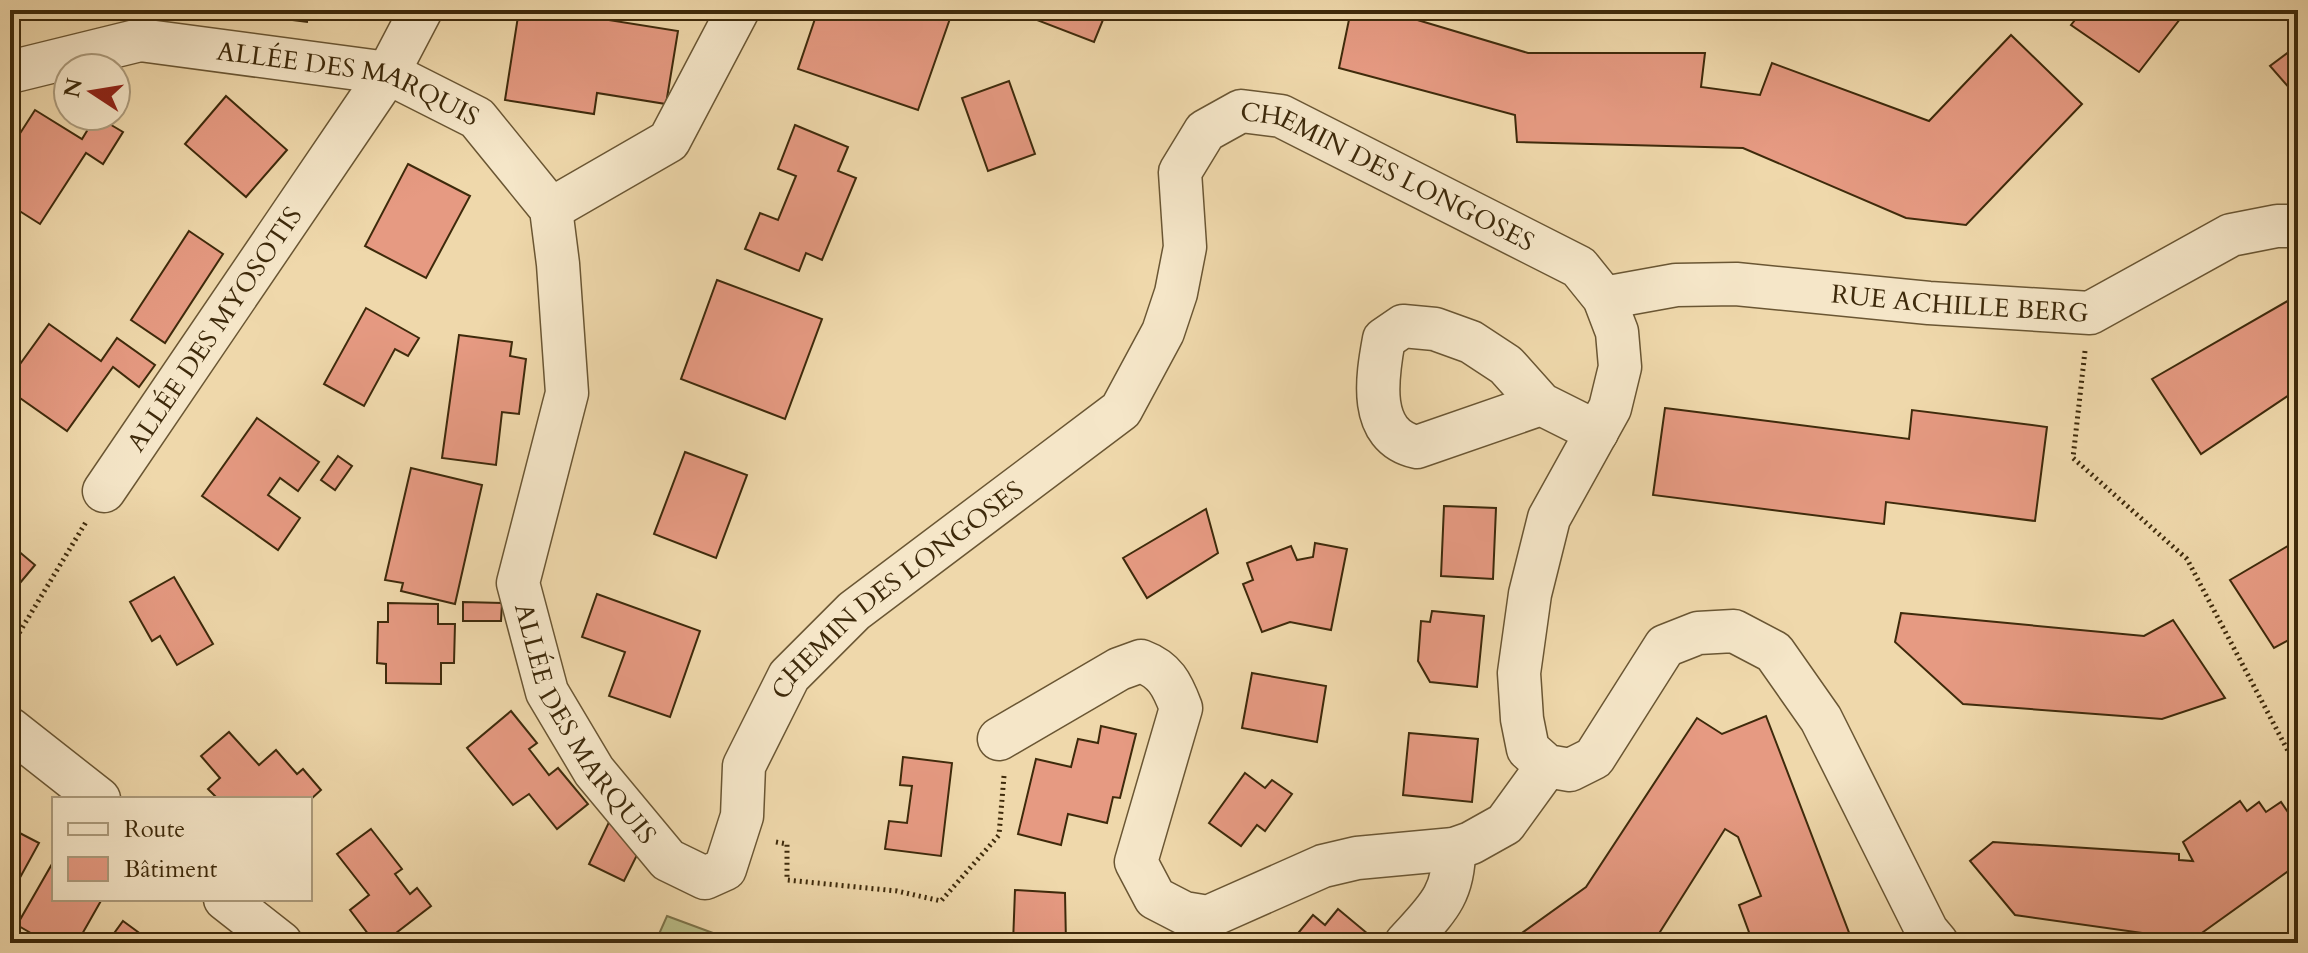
<svg xmlns="http://www.w3.org/2000/svg" width="2308" height="953" font-family="Cardo,serif">
	<rect width="100%" height="100%" fill="#efd8ab"/>
	<filter id="stains"><feTurbulence type="fractalNoise" baseFrequency=".0025" numOctaves="4"/><feColorMatrix values="0 0 0 0 .2 0 0 0 0 .09 0 0 0 0 .02 0 0 0 .5 -.17"/></filter>
	<radialGradient id="worn" r=".72"><stop offset=".6" stop-color="#630" stop-opacity="0"/><stop offset="1" stop-color="#630" stop-opacity=".3"/></radialGradient>
	<polygon fill="#babe88" stroke="#7c744a" stroke-width="2" points="667,916 740,943 655,943"/>
	<g fill="#e69a82" stroke="#3e2a0b" stroke-width="2">
		<polygon points="269,10 308,10 307,22 268,17"/>
		<polygon points="519,10 546,10 678,31 666,104 597,93 594,114 505,100"/>
		<polygon points="668,10 713,10 712,18"/>
		<polygon points="818,10 953,10 918,110 798,69"/>
		<polygon points="1031,10 1107,10 1094,42 1029,17"/>
		<polygon points="1351,10 1384,10 1528,53 1705,53 1701,87 1760,95 1772,63 1929,121 2011,35 2082,104 1966,225 1906,218 1743,148 1517,142 1515,115 1339,68"/>
		<polygon points="2083,10 2187,10 2139,72 2071,25"/>
		<polygon points="2298,45 2298,98 2270,66"/>
		<polygon points="1009,81 1035,154 988,171 962,98"/>
		<polygon points="226,96 287,150 246,197 185,144"/>
		<polygon points="35,110 82,139 96,116 123,132 103,164 86,153 40,224 10,205 10,192 18,179 10,174 10,149"/>
		<polygon points="795,125 848,147 838,171 856,178 822,260 806,253 799,271 745,249 760,213 778,220 796,176 778,169"/>
		<polygon points="408,164 470,196 426,278 365,246"/>
		<polygon points="189,231 223,254 165,343 131,320"/>
		<polygon points="717,280 822,319 785,419 681,379"/>
		<polygon points="2298,295 2298,389 2201,454 2152,379"/>
		<polygon points="366,308 419,338 408,356 395,349 364,406 324,384"/>
		<polygon points="49,324 101,361 117,338 155,365 139,387 113,367 67,431 10,391 10,378"/>
		<polygon points="459,335 512,342 510,356 526,359 519,414 502,412 496,465 442,458"/>
		<polygon points="1665,408 1909,439 1912,410 2047,427 2035,521 1886,502 1884,524 1653,495"/>
		<polygon points="257,418 319,462 298,491 280,478 268,495 300,518 278,550 202,496"/>
		<polygon points="685,452 747,475 716,558 654,534"/>
		<polygon points="338,456 352,466 335,490 321,480"/>
		<polygon points="411,468 482,485 455,604 401,591 403,583 385,580"/>
		<polygon points="1444,506 1496,508 1493,579 1441,576"/>
		<polygon points="1206,509 1218,553 1147,598 1123,558"/>
		<polygon points="2298,540 2298,635 2274,648 2230,580"/>
		<polygon points="1315,543 1347,549 1331,630 1290,622 1262,632 1243,584 1253,580 1247,563 1291,546 1297,560 1313,557"/>
		<polygon points="10,544 35,565 10,595"/>
		<polygon points="174,577 213,644 177,665 160,636 152,641 130,602"/>
		<polygon points="597,594 700,631 670,717 609,696 625,652 582,637"/>
		<polygon points="463,602 502,603 501,621 463,621"/>
		<polygon points="388,603 438,604 438,624 455,624 454,663 441,663 441,684 386,683 386,664 377,663 378,622 388,622"/>
		<polygon points="1432,611 1484,616 1477,687 1430,682 1418,661 1421,621 1430,622"/>
		<polygon points="1901,613 2144,636 2173,620 2225,698 2162,719 1963,704 1895,642"/>
		<polygon points="1252,673 1326,686 1317,742 1242,728"/>
		<polygon points="511,711 537,743 529,749 549,775 558,768 588,804 557,829 529,794 513,805 467,748"/>
		<polygon points="1766,716 1853,943 1753,943 1739,905 1761,896 1738,837 1725,829 1653,943 1508,943 1586,887 1697,718 1722,734"/>
		<polygon points="1101,726 1136,734 1120,798 1113,797 1107,823 1068,814 1061,845 1018,834 1036,759 1071,767 1078,739 1098,743"/>
		<polygon points="229,732 259,765 276,750 297,774 303,769 321,790 310,800 218,799 208,789 220,778 201,756"/>
		<polygon points="1409,733 1478,739 1472,802 1403,795"/>
		<polygon points="903,757 952,763 941,856 885,849 889,821 907,823 912,786 900,785"/>
		<polygon points="1245,773 1265,788 1272,780 1292,794 1265,831 1257,825 1241,846 1209,823"/>
		<polygon points="2240,801 2247,811 2259,802 2266,812 2281,802 2298,827 2298,864 2192,940 2015,915 1970,861 1993,842 2179,854 2179,860 2193,861 2183,842"/>
		<polygon points="610,820 646,837 624,881 589,864"/>
		<polygon points="10,828 39,843 11,894 10,894"/>
		<polygon points="371,829 402,869 395,874 410,894 417,888 431,906 383,943 375,943 350,910 369,895 337,854"/>
		<polygon points="52,864 54,899 102,899 77,943 48,943 17,925"/>
		<polygon points="1015,890 1065,893 1066,943 1013,943"/>
		<polygon points="1338,909 1374,939 1370,943 1290,943 1313,915 1325,925"/>
		<polygon points="123,921 153,943 107,943"/>
	</g>
	<g fill="none" stroke-linecap="round" stroke-linejoin="round">
		<defs>
			<g id="minor">
				<path id="s1" d="M10,72L140,40L388,73L477,118L551,209L558,264L567,393L518,583L547,692L594,771L668,860L705,878L725,869L742,816L744,766L789,676L854,611L1121,410L1163,332L1176,293L1185,247L1180,172L1205,131L1241,111L1281,116L1579,267L1604,298L1617,332L1620,367L1610,408L1549,518L1530,594L1519,673L1522,719L1528,749L1547,766L1570,770L1594,758L1665,646L1698,633L1734,631L1774,652L1821,719L1927,931L1937,943"/>
				<polyline points="551,209 669,141 738,10"/>
				<path id="s2" d="M1604,298L1676,285L1736,284L1929,303L2090,313L2231,235L2277,226H2298"/>
				<path d="M1541,404L1417,447C1367,436 1377,377 1384,339L1403,326L1435,329L1471,342L1506,365L1541,404L1597,432"/>
				<path id="s3" d="M104,491L388,73L421,10"/>
				<polyline points="10,729 99,799"/>
				<path d="M999,739L1119,669L1141,661C1165,670 1172,684 1181,708L1136,862L1155,898L1184,913L1208,917L1323,866L1357,858L1454,849L1471,843L1505,824L1547,766"/>
				<polyline points="225,899 281,943"/>
				<path d="M1406,943C1436,910 1454,896 1454,849"/>
			</g>
		</defs>
		<use href="#minor" stroke="#6a5633" stroke-width="45"/>
		<g stroke="#3e2a0b" stroke-width="5" stroke-dasharray="2 4" stroke-linecap="butt">
			<polyline points="2085,351 2073,458 2187,559 2298,770"/>
			<polyline points="10,648 86,522"/>
			<polyline points="776,842 787,844 787,880 897,891 941,901 999,835 1004,776"/>
		</g>
		<use href="#minor" stroke="#f5e6c8" stroke-width="42"/>
	</g>
	<g text-anchor="middle" dominant-baseline="central" stroke-width="6" stroke-linejoin="round" paint-order="stroke">
		<g font-size="26" fill="#3e2a0b" stroke="#f5e6c8">
			<text stroke="none"><textPath href="#s1" startOffset="348">ALLÉE DES MARQUIS</textPath></text>
			<text stroke="none"><textPath href="#s1" startOffset="2500">CHEMIN DES LONGOSES</textPath></text>
			<text stroke="none"><textPath href="#s2" startOffset="358">RUE ACHILLE BERG</textPath></text>
			<text stroke="none"><textPath href="#s3" startOffset="196">ALLÉE DES MYOSOTIS</textPath></text>
			<text stroke="none"><textPath href="#s1" startOffset="1710">CHEMIN DES LONGOSES</textPath></text>
			<text stroke="none"><textPath href="#s1" startOffset="1140">ALLÉE DES MARQUIS</textPath></text>
		</g>
	</g>
	<rect width="2308" height="953" fill="none" stroke="#efd8ab" stroke-width="40"/>
	<rect x="12" y="12" width="2284" height="929" fill="none" stroke="#3e2a0b" stroke-width="4"/>
	<rect x="20" y="20" width="2268" height="913" fill="none" stroke="#3e2a0b" stroke-width="2"/>
	<rect x="52" y="797" width="260" height="104" fill="#f5e6c8" stroke="#ac9b7c" stroke-width="2"/>
	<rect x="68" y="823" width="40" height="12" fill="#f5e6c8" stroke="#ac9b7c" stroke-width="2"/>
	<text x="124" y="837" font-size="24" fill="#3e2a0b">Route</text>
	<rect x="68" y="857" width="40" height="24" fill="#e69a82" stroke="#ac9b7c" stroke-width="2"/>
	<text x="124" y="877" font-size="24" fill="#3e2a0b">Bâtiment</text>
	<g transform="translate(92 92) rotate(282)"><circle r="38" fill="#f5e6c8" stroke="#ac9b7c" stroke-width="2"/>
	<path d="M0-6L14 30L0 20L-14 30Z" fill="#8f2418"/>
	<text y="-12" font-size="22" font-weight="bold" text-anchor="middle" fill="#3e2a0b">N</text>
	</g>
	<rect width="100%" height="100%" filter="url(#stains)"/>
	<rect width="100%" height="100%" fill="url(#worn)"/>
</svg>
